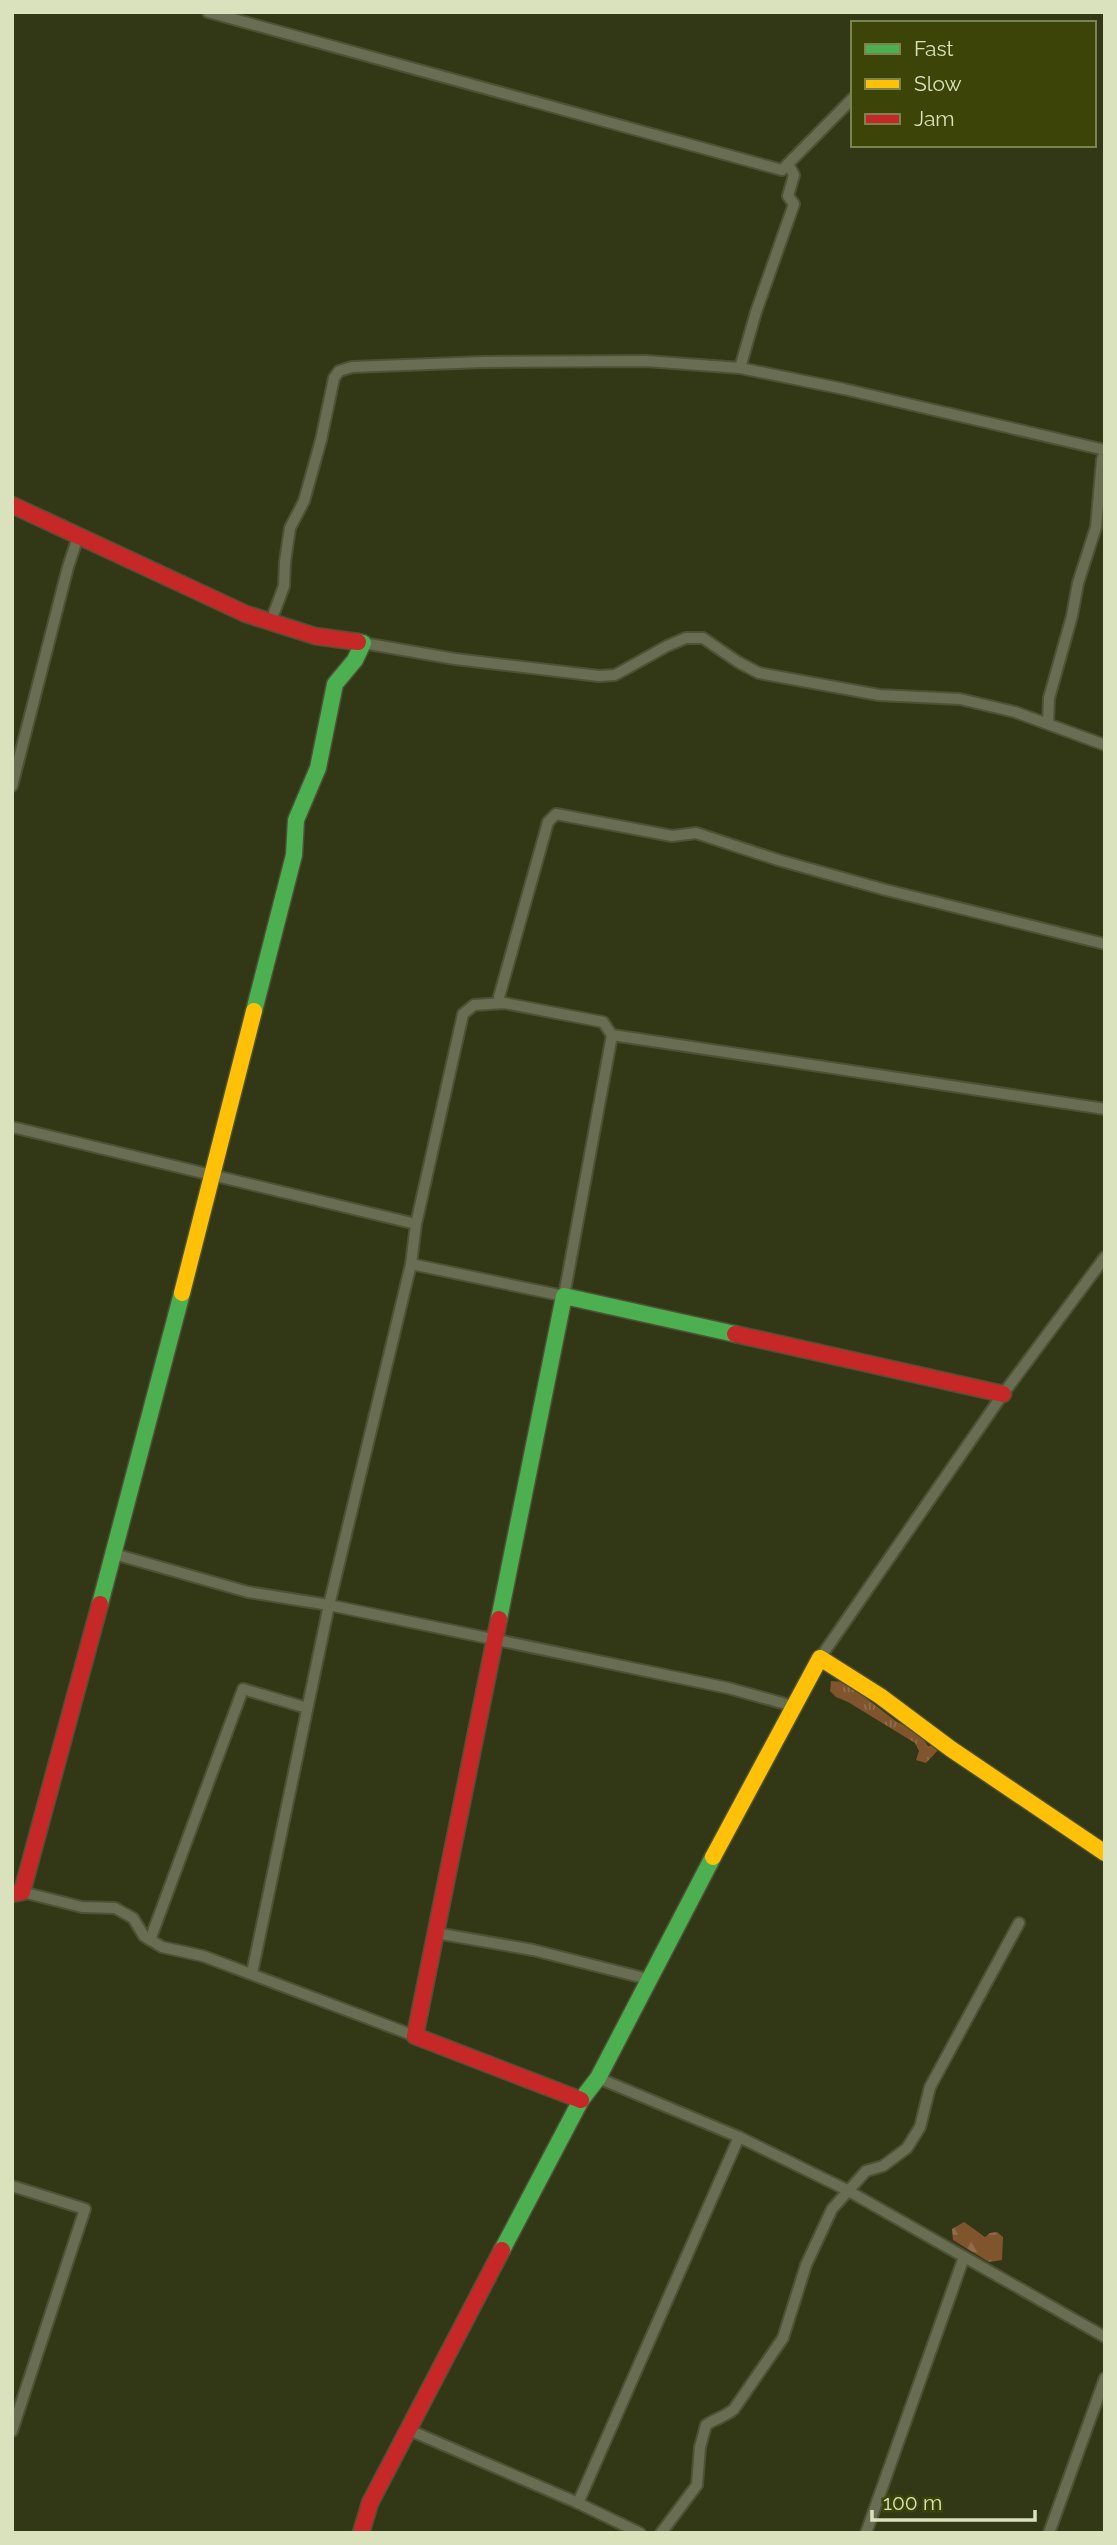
<svg xmlns="http://www.w3.org/2000/svg" width="1117" height="2545" font-family="Raleway,sans-serif">
	<defs>
		<pattern id="grass-tufts" width="24" height="20" patternUnits="userSpaceOnUse" patternTransform="scale(1.75)"><rect width="24" height="20" fill="#80552e"/><path d="M3 7l-1-3M5 7V3M7 7l1-3M15 17l-1-3M17 17v-4M19 17l1-3" fill="none" stroke="#916d4a"/></pattern>
		<pattern id="forest-firs" width="22" height="20" patternUnits="userSpaceOnUse" patternTransform="scale(1.75)"><rect width="22" height="20" fill="#80552e"/><path d="M5 1l3.5 6h-7zM16 11l3.5 6h-7z" fill="#916d4a"/></pattern>
	</defs>
	<rect width="100%" height="100%" fill="#323715"/>
	<polygon fill="url(#grass-tufts)" points="831,1681 845,1682 897,1722 906,1726 923,1739 928,1746 935,1745 940,1748 926,1763 916,1760 919,1751 915,1743 848,1702 836,1697 830,1691"/>
	<polygon fill="url(#forest-firs)" points="964,2222 985,2237 990,2233 997,2232 1003,2237 1002,2260 989,2262 953,2240 952,2229"/>
	<g fill="none" stroke-linecap="round" stroke-linejoin="round">
		<defs>
			<g id="street">
				<polyline points="208,12 782,170 853,98"/>
				<polyline points="740,368 756,312 794,204 788,196 794,175 788,164"/>
				<polyline points="271,621 284,586 285,562 290,528 304,501 321,440 334,378 339,371 352,367 484,362 646,361 740,368 844,389 1105,450"/>
				<polyline points="363,643 455,659 599,676 615,675 667,646 686,638 703,638 738,662 759,673 879,695 960,699 1015,712 1105,745"/>
				<polyline points="1048,723 1049,698 1072,616 1078,583 1096,527 1102,460 1105,450"/>
				<polyline points="12,786 68,567 78,537"/>
				<polyline points="499,997 548,822 556,814 672,836 696,833 778,860 886,890 1105,944"/>
				<polyline points="12,1127 416,1224 411,1264 564,1296 612,1035 1105,1109"/>
				<polyline points="416,1224 463,1014 474,1005 504,1003 603,1022 612,1035"/>
				<polyline points="114,1554 248,1592 329,1605 728,1688 793,1706"/>
				<polyline points="820,1658 1003,1394 1105,1257"/>
				<polyline points="22,1892 82,1907 115,1908 133,1918 144,1936 162,1947 203,1956 415,2036"/>
				<polyline points="436,1933 533,1950 648,1979"/>
				<polyline points="150,1940 243,1689 307,1708"/>
				<polyline points="252,1973 329,1605 411,1264"/>
				<polyline points="598,2078 739,2137 845,2189 1105,2337"/>
				<polyline points="12,2186 85,2209 12,2431"/>
				<polyline points="409,2430 578,2503 640,2533"/>
				<polyline points="578,2503 739,2137"/>
				<path d="M661,2533L697,2485L700,2447L706,2425C716,2418 725,2417 734,2409L783,2338L806,2265L832,2209L866,2171L883,2166L907,2148L920,2127L930,2087L1019,1923"/>
				<polyline points="866,2533 964,2257"/>
				<polyline points="1049,2533 1105,2378"/>
			</g>
			<g id="fast">
				<polyline points="254,1011 294,855 296,820 318,768 335,684 355,660 363,643 358,642"/>
				<polyline points="100,1604 182,1293"/>
				<polyline points="499,1619 564,1296 735,1334"/>
				<polyline points="502,2250 581,2100 598,2078 713,1857"/>
			</g>
			<g id="slow">
				<polyline points="182,1293 254,1011"/>
				<polyline points="713,1857 820,1658 880,1696 951,1749 1105,1853"/>
			</g>
			<g id="jam">
				<polyline points="12,505 246,614 315,636 358,642"/>
				<polyline points="735,1334 1003,1394"/>
				<polyline points="499,1619 415,2036 581,2100"/>
				<polyline points="12,1894 22,1892 100,1604"/>
				<polyline points="361,2533 370,2503 502,2250"/>
			</g>
		</defs>
		<use href="#street" stroke="#4d5237" stroke-width="14"/>
		<use href="#fast" stroke="#4d5237" stroke-width="19"/>
		<use href="#slow" stroke="#4d5237" stroke-width="19"/>
		<use href="#jam" stroke="#4d5237" stroke-width="19"/>
		<use href="#street" stroke="#696e53" stroke-width="10"/>
		<use href="#fast" stroke="#4caf50" stroke-width="16"/>
		<use href="#slow" stroke="#ffc107" stroke-width="16"/>
		<use href="#jam" stroke="#c62828" stroke-width="16"/>
	</g>
	<rect width="1117" height="2545" fill="none" stroke="#d9e2bd" stroke-width="28"/>
	<rect x="851" y="21" width="245" height="126" fill="#3c4507" stroke="#7b8450" stroke-width="2"/>
	<rect x="865" y="44" width="35" height="10" fill="#4caf50" stroke="#7b8450" stroke-width="2"/>
	<text x="914" y="56" font-size="21" fill="#d9e2bd">Fast</text>
	<rect x="865" y="79" width="35" height="10" fill="#ffc107" stroke="#7b8450" stroke-width="2"/>
	<text x="914" y="91" font-size="21" fill="#d9e2bd">Slow</text>
	<rect x="865" y="114" width="35" height="10" fill="#c62828" stroke="#7b8450" stroke-width="2"/>
	<text x="914" y="126" font-size="21" fill="#d9e2bd">Jam</text>
	<path d="M872 2510v10h163v-10" fill="none" stroke="#d9e2bd" stroke-width="3.5"/>
	<text x="883" y="2510" font-size="21" fill="#d9e2bd" stroke="#3c4507" stroke-width="5" paint-order="stroke">100 m</text>
</svg>
